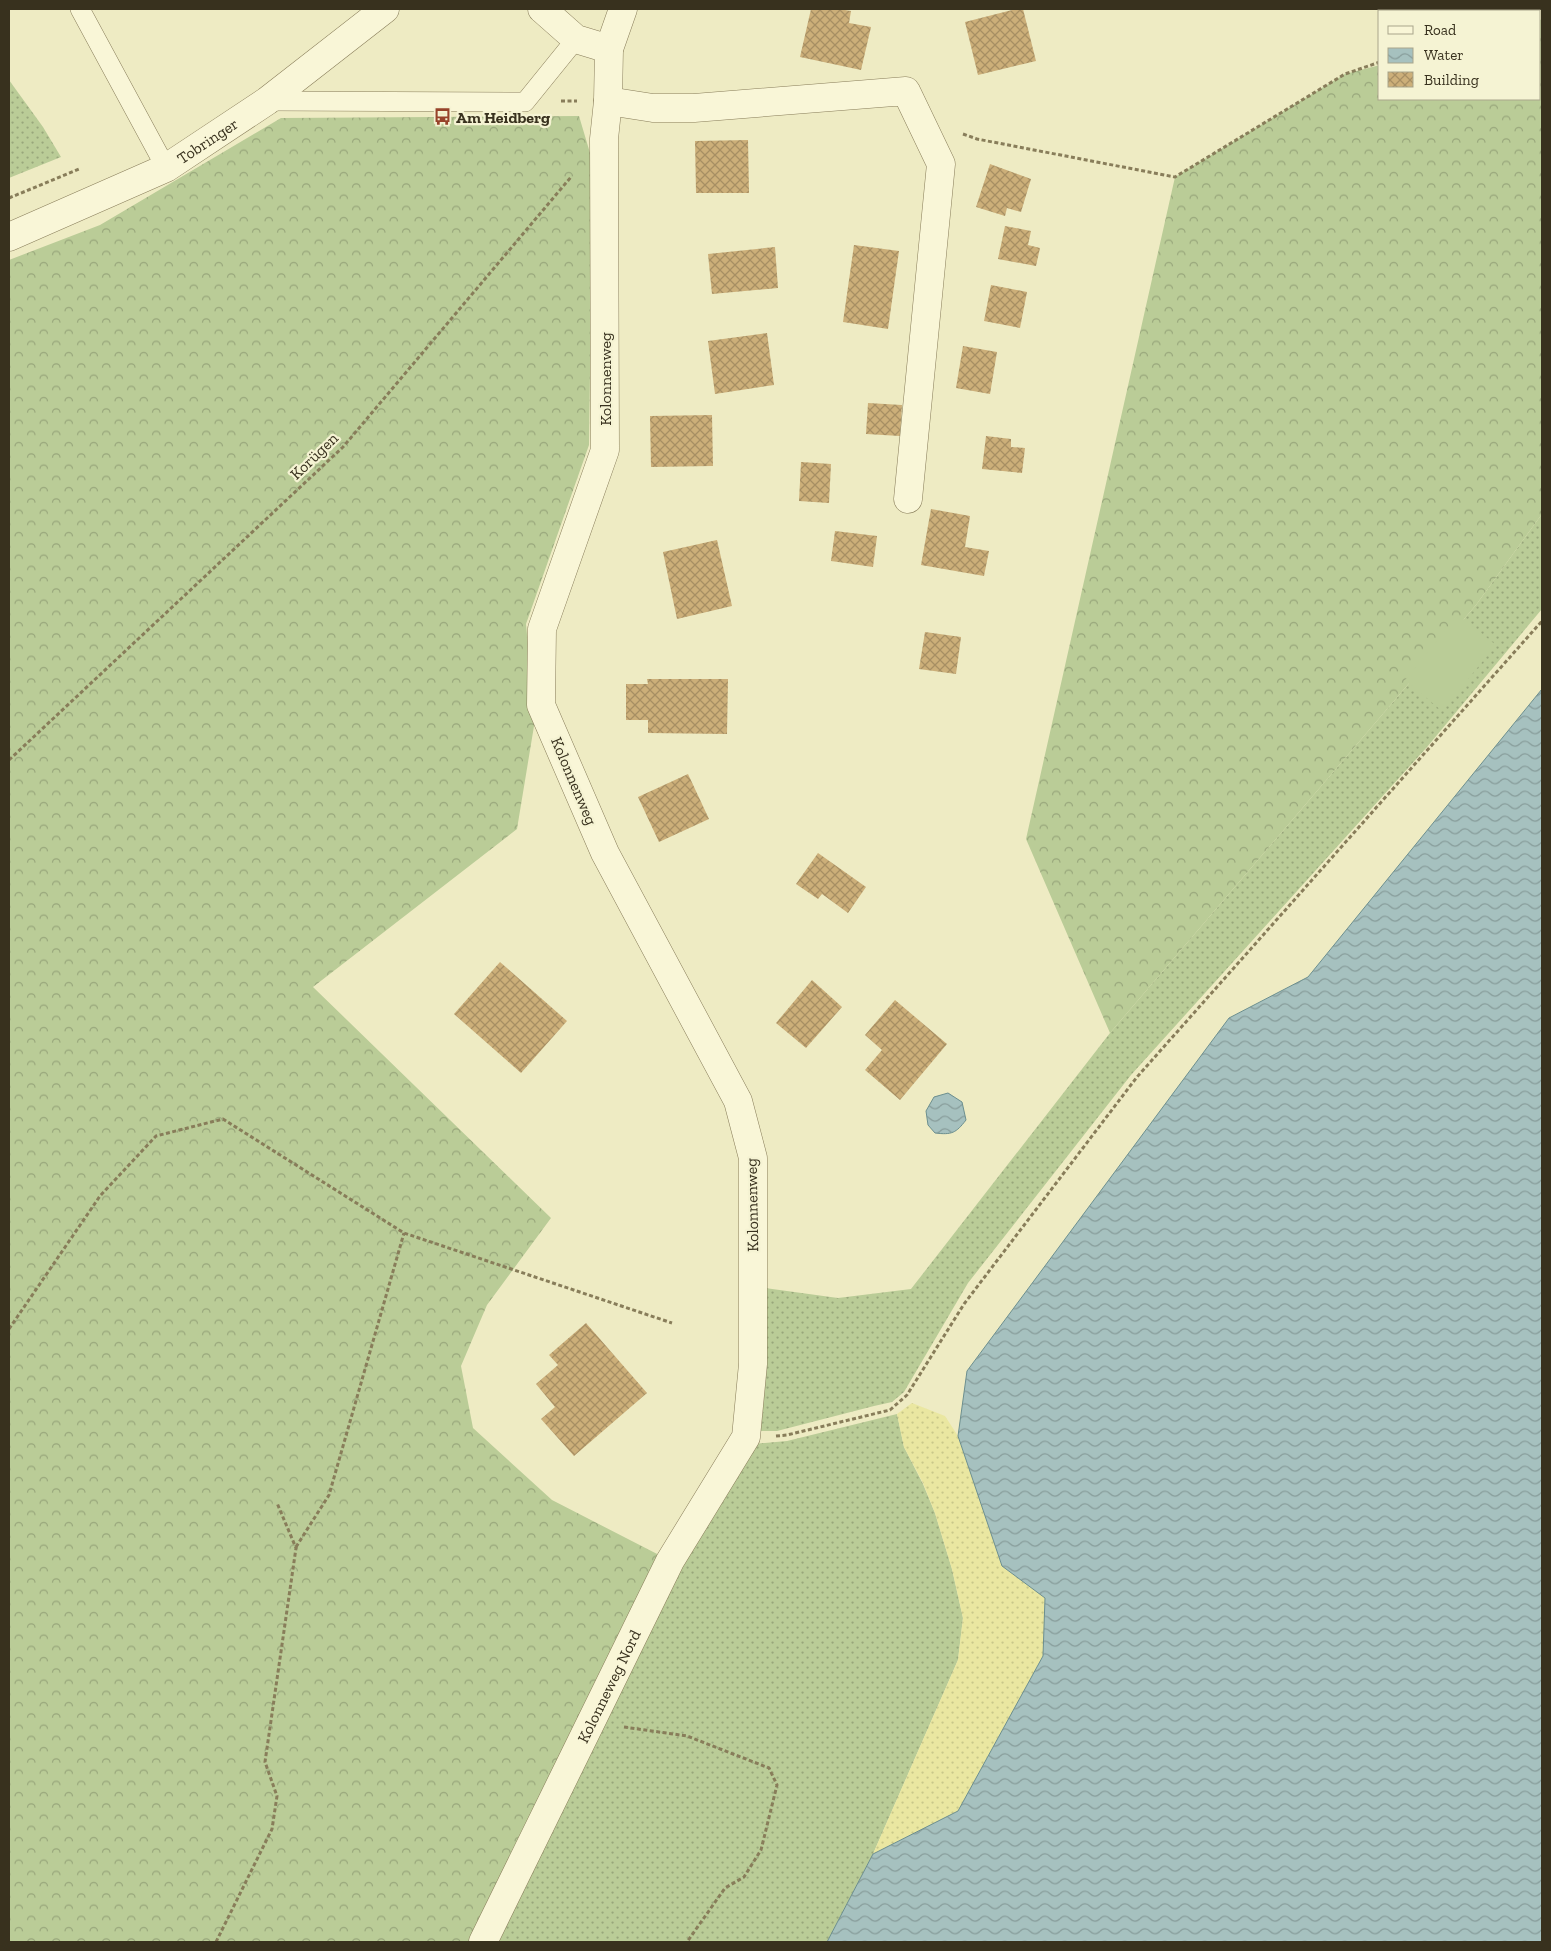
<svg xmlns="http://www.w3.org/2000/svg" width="1551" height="1951" font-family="'Zilla Slab',serif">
	<defs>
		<pattern id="grass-dots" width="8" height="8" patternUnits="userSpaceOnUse" patternTransform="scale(1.25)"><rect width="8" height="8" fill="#bacc97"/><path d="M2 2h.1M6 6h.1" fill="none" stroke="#98a67b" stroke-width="1.8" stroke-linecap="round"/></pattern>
		<pattern id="forest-crowns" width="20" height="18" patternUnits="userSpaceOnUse" patternTransform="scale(1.25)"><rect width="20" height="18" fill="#bacc97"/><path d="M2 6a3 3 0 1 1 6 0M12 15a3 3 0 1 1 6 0" fill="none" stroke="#98a67b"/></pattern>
		<pattern id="sand-dots" width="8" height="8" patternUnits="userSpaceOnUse" patternTransform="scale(1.25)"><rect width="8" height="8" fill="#eae7a1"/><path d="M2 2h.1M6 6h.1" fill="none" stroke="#c9c78a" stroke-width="1.8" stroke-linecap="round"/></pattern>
		<pattern id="water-waves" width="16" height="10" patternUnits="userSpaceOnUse" patternTransform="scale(1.25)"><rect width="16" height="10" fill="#a6c1bf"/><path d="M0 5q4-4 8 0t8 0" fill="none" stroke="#889d9b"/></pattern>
		<pattern id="building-cross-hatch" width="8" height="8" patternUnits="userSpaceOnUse" patternTransform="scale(1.25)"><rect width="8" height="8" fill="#ccaf79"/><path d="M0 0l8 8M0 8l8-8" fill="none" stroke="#a78f63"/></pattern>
	</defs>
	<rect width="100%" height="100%" fill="#eeebc3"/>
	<g fill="url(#grass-dots)">
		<polygon points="9,80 43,127 61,157 9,178"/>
		<polygon points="1542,514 1542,609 1427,747 1131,1075 968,1283 904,1392 892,1402 874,1406 777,1431 754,1431 765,1288 838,1298 911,1289 1110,1033 1476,605"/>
		<polygon points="897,1414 904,1447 923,1484 935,1513 952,1569 963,1618 958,1660 873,1854 827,1942 491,1942 676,1566 752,1444 787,1441"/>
	</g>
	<g fill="url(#forest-crowns)">
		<polygon points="1542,19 1542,514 1476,605 1110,1033 1026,839 1175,177 1345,74 1380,65 1380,99 1540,99 1540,20"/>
		<polygon points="579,116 593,163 589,445 526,624 535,720 517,829 313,987 551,1218 487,1305 461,1366 473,1428 552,1500 663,1557 473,1942 9,1942 9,260 100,225 281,118"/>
	</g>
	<polygon fill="url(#sand-dots)" points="912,1403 945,1416 958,1436 1002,1566 1045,1598 1043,1656 958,1811 873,1854 958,1660 963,1618 952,1569 935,1513 923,1483 904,1447 897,1414"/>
	<polygon fill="#bacc97" points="1458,615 1496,645 1442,711 1405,680"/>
	<g fill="url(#water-waves)" stroke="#6c8f8f">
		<polygon points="1542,689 1542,1942 827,1942 873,1854 958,1811 1043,1656 1045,1598 1002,1566 958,1436 967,1371 1229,1018 1308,977"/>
		<path d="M948,1093L962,1102L966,1120C956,1133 952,1135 935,1133L928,1125L926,1111L934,1097Z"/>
	</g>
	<g fill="url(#building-cross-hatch)">
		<polygon points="811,9 839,9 851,11 849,23 871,27 861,70 800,57"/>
		<polygon points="1016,9 1023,9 1036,61 978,75 965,22"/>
		<polygon points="748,140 749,193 696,193 695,141"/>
		<polygon points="990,164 1031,179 1021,212 1007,208 1005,216 976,207"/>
		<polygon points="1005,226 1031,231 1028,245 1040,248 1036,266 998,259"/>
		<polygon points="854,245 899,251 888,329 843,322"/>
		<polygon points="775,247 778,288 712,294 708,254"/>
		<polygon points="991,285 1027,292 1020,328 984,321"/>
		<polygon points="767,333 774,385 715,394 708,341"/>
		<polygon points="963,346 997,352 990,394 956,388"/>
		<polygon points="868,403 902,405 900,436 866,434"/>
		<polygon points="712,415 713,466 651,467 650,416"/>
		<polygon points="986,436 1011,439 1011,447 1025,448 1022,473 982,469"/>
		<polygon points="801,462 831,464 829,503 799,501"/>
		<polygon points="931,509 970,516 965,547 989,551 984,576 921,565"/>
		<polygon points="835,531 877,536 873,567 831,561"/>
		<polygon points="717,540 732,606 677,619 663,552"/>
		<polygon points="925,632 961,637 956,674 919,669"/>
		<polygon points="647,679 728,679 727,734 648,733 648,720 626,720 626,684 648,684"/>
		<polygon points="688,774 709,819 659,842 638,797"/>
		<polygon points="818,853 866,887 848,913 822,894 818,899 796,884"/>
		<polygon points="500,962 567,1021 521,1073 454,1014"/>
		<polygon points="812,980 842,1007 806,1048 776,1023"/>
		<polygon points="895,1000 947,1044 900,1100 865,1070 882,1050 865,1035"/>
		<polygon points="586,1323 647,1393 574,1456 541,1419 555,1407 536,1384 558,1365 549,1355"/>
	</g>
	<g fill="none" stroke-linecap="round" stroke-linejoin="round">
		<defs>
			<g id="service">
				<polyline points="80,9 166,168"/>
				<polyline points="267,101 525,102 576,39"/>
			</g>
			<g id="minor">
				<polyline points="542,9 576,39 609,49"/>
				<polyline points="608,101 653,108 694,108 906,91 941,164 908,499"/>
				<path id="s1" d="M9,237L166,168L267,101L385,9"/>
				<path id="s2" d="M483,1942L670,1561L746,1437L753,1364V1158L738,1101L605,853L541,705L542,629L605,450L604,139L608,101L609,49L623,9"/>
			</g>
		</defs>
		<use href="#service" stroke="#887d5a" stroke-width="20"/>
		<use href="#minor" stroke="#887d5a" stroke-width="29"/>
		<g stroke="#887d5a" stroke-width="3" stroke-dasharray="4 2.5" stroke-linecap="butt">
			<polyline points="1518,11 1525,9"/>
			<polyline points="561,101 577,101"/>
			<polyline points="963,134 977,139 1175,177 1345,74 1380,62"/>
			<polyline points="9,198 79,169"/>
			<polyline points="9,760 343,447 571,177"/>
			<polyline points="9,1329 100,1196 156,1136 223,1119 404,1233 672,1323"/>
			<polyline points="776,1436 787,1435 890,1410 907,1395 964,1304 1137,1077 1542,621"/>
			<polyline points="296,1547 329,1495 404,1233"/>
			<polyline points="624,1727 687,1736 769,1768 777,1785 761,1850 744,1877 725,1888 687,1942"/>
			<polyline points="216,1942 272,1829 277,1796 265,1762 296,1548 277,1503"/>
		</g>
		<use href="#service" stroke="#f9f6d7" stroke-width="19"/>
		<use href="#minor" stroke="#f9f6d7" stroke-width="28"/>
	</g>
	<defs>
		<symbol id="bus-bare" viewBox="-9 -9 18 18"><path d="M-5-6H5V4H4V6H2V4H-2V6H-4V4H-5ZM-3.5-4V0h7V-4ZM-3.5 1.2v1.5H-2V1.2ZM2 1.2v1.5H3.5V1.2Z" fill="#97432a" stroke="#f5f3d3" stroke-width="2.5" paint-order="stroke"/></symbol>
	</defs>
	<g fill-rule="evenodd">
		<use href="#bus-bare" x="430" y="104" width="25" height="25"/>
	</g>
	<g text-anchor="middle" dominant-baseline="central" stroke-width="4.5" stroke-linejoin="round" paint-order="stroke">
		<g font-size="16" font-weight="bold" fill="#38311e" stroke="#f5f3d3" text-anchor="start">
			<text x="456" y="117">Am Heidberg</text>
		</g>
		<g font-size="16" fill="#38311e" stroke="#f5f3d3">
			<text stroke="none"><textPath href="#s1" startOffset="221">Tobringer</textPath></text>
			<text transform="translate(605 379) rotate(-90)">Kolonnenweg</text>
			<text transform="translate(314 456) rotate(-44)">Korügen</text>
			<text transform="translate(574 781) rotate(67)">Kolonnenweg</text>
			<text transform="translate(752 1205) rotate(-91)">Kolonnenweg</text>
			<text stroke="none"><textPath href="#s2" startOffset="285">Kolonneweg Nord</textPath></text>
		</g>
	</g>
	<rect width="1551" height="1951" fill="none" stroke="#38311e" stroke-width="20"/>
	<rect x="1378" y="10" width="162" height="90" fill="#f5f3d3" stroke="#a9a58b"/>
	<rect x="1388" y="26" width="25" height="8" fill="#f9f6d7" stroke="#a9a58b"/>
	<text x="1424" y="35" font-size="15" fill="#38311e">Road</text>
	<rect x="1388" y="48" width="25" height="15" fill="url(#water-waves)" stroke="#a9a58b"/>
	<text x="1424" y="60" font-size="15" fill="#38311e">Water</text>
	<rect x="1388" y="72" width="25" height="15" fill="url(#building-cross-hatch)" stroke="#a9a58b"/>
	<text x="1424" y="85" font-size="15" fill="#38311e">Building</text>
</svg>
